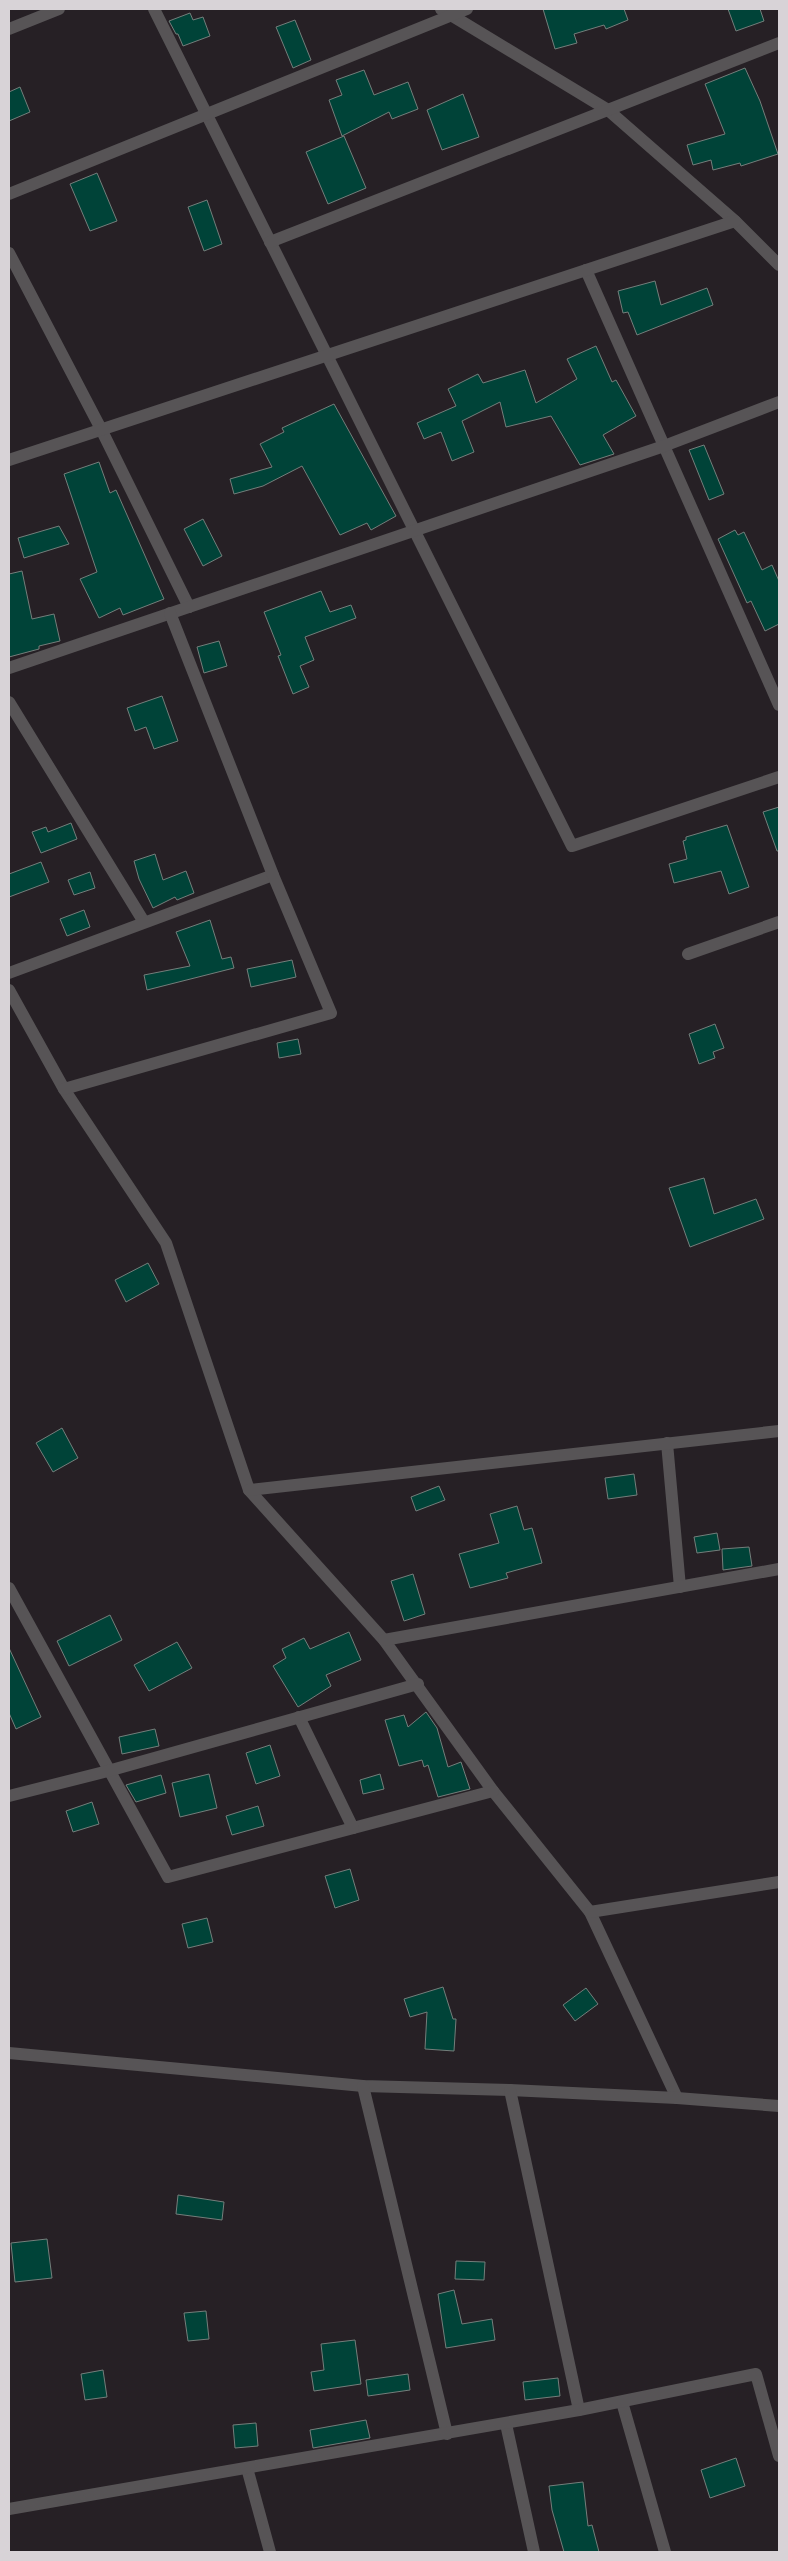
<svg xmlns="http://www.w3.org/2000/svg" width="788" height="2561" font-family="'Roboto Condensed',sans-serif">
	<rect width="100%" height="100%" fill="#262025"/>
	<g fill="#004338" stroke="#747e7b">
		<polygon points="543,9 624,9 628,20 606,29 604,25 574,34 577,43 555,49"/>
		<polygon points="728,9 760,9 764,21 736,31"/>
		<polygon points="190,13 193,20 203,17 210,36 183,46 178,34 176,34 169,21"/>
		<polygon points="295,20 311,60 293,68 276,27"/>
		<polygon points="745,68 760,101 778,154 741,166 740,163 713,170 711,160 693,165 687,145 725,134 705,84"/>
		<polygon points="364,70 374,95 408,82 418,109 392,119 389,112 342,136 329,100 342,95 336,80"/>
		<polygon points="20,87 30,112 9,121 9,92"/>
		<polygon points="463,94 479,137 442,150 427,110"/>
		<polygon points="344,136 366,188 328,204 306,152"/>
		<polygon points="97,173 117,221 90,231 70,184"/>
		<polygon points="207,200 222,244 204,251 188,207"/>
		<polygon points="655,281 661,305 707,288 713,305 637,335 628,312 623,313 618,291"/>
		<polygon points="596,346 612,382 616,380 636,416 603,435 614,454 580,465 551,416 506,427 500,402 462,421 474,452 452,461 441,432 424,439 417,423 456,406 448,389 478,374 483,383 525,370 536,403 577,379 567,359"/>
		<polygon points="334,404 396,516 371,530 367,523 340,535 302,466 263,486 234,494 230,479 272,467 260,444 284,432 282,428"/>
		<polygon points="704,445 724,494 709,500 689,450"/>
		<polygon points="99,462 110,493 116,490 164,599 123,615 120,608 99,618 80,579 97,572 64,474"/>
		<polygon points="203,519 222,556 203,566 184,529"/>
		<polygon points="59,526 69,544 24,558 18,538"/>
		<polygon points="735,530 738,535 744,532 762,570 772,565 779,581 779,624 765,631 751,601 747,603 718,539"/>
		<polygon points="22,571 32,619 54,614 60,641 39,646 39,649 9,657 9,574"/>
		<polygon points="321,591 330,612 351,605 356,618 305,637 314,660 300,666 309,687 293,694 278,656 281,655 264,612"/>
		<polygon points="219,641 227,666 204,673 197,647"/>
		<polygon points="162,696 178,741 154,749 146,727 135,731 127,708"/>
		<polygon points="779,807 779,851 777,851 763,812"/>
		<polygon points="71,823 77,839 41,853 32,832 46,827 48,832"/>
		<polygon points="727,825 749,887 729,894 721,871 674,883 669,864 687,859 683,841 686,840 686,837"/>
		<polygon points="155,854 163,880 186,871 194,893 177,900 175,897 153,908 139,879 134,861"/>
		<polygon points="41,862 49,882 9,897 9,874"/>
		<polygon points="90,872 95,888 74,895 68,880"/>
		<polygon points="84,910 90,927 67,936 60,919"/>
		<polygon points="210,920 222,959 231,957 234,968 147,990 144,975 190,966 176,932"/>
		<polygon points="292,960 296,977 251,987 247,969"/>
		<polygon points="715,1024 724,1048 713,1052 715,1058 699,1064 689,1034"/>
		<polygon points="298,1039 301,1054 279,1058 277,1043"/>
		<polygon points="704,1178 714,1214 756,1199 764,1219 690,1247 669,1188"/>
		<polygon points="148,1263 159,1284 126,1302 115,1280"/>
		<polygon points="62,1428 78,1458 53,1472 36,1443"/>
		<polygon points="634,1474 637,1495 608,1499 605,1478"/>
		<polygon points="439,1486 445,1500 416,1511 411,1497"/>
		<polygon points="517,1506 524,1530 532,1528 542,1563 506,1573 508,1578 470,1588 459,1554 499,1543 490,1514"/>
		<polygon points="717,1533 720,1550 697,1553 694,1537"/>
		<polygon points="749,1547 752,1566 723,1570 722,1549"/>
		<polygon points="413,1574 425,1614 404,1621 391,1581"/>
		<polygon points="110,1615 122,1640 69,1666 57,1641"/>
		<polygon points="349,1632 361,1660 326,1675 331,1686 298,1707 273,1666 286,1658 282,1649 304,1638 310,1649"/>
		<polygon points="177,1642 192,1668 149,1691 134,1665"/>
		<polygon points="9,1648 41,1717 16,1729 9,1713"/>
		<polygon points="426,1712 437,1728 448,1767 461,1762 470,1789 438,1797 428,1765 424,1767 422,1760 399,1766 385,1720 404,1715 408,1727"/>
		<polygon points="155,1729 159,1746 122,1754 119,1737"/>
		<polygon points="270,1745 280,1776 256,1784 246,1753"/>
		<polygon points="209,1774 217,1808 180,1817 172,1783"/>
		<polygon points="380,1774 384,1789 363,1794 360,1780"/>
		<polygon points="161,1775 166,1793 136,1802 126,1785"/>
		<polygon points="92,1802 99,1824 73,1832 66,1811"/>
		<polygon points="258,1806 264,1826 232,1835 226,1816"/>
		<polygon points="350,1869 359,1900 335,1908 325,1876"/>
		<polygon points="207,1918 213,1942 188,1948 182,1924"/>
		<polygon points="443,1987 453,2019 456,2019 454,2051 425,2049 427,2012 410,2017 404,1999"/>
		<polygon points="586,1988 598,2004 575,2021 563,2005"/>
		<polygon points="178,2195 224,2202 222,2220 176,2214"/>
		<polygon points="47,2239 52,2278 15,2282 11,2243"/>
		<polygon points="456,2261 485,2262 484,2280 455,2279"/>
		<polygon points="454,2290 462,2324 492,2319 495,2340 446,2348 438,2294"/>
		<polygon points="206,2311 209,2339 188,2341 184,2313"/>
		<polygon points="355,2340 361,2384 314,2391 311,2372 324,2370 321,2344"/>
		<polygon points="103,2370 107,2397 85,2400 81,2374"/>
		<polygon points="408,2374 410,2390 368,2396 366,2380"/>
		<polygon points="558,2378 560,2396 525,2400 523,2382"/>
		<polygon points="366,2420 370,2438 313,2448 310,2430"/>
		<polygon points="256,2423 258,2446 235,2448 233,2425"/>
		<polygon points="736,2458 745,2486 710,2498 701,2470"/>
		<polygon points="583,2482 588,2526 592,2525 599,2552 564,2552 552,2510 549,2486"/>
	</g>
	<g fill="none" stroke-linecap="round" stroke-linejoin="round">
		<g stroke="#575456" stroke-width="12">
			<polyline points="154,9 572,846 779,777"/>
			<polyline points="441,9 608,110 735,221 779,265"/>
			<polyline points="9,29 59,9"/>
			<polyline points="9,194 467,9"/>
			<polyline points="270,242 779,43"/>
			<polyline points="9,253 101,429 189,607"/>
			<polyline points="586,270 779,705"/>
			<polyline points="9,460 735,221"/>
			<polyline points="9,668 664,446 779,402"/>
			<polyline points="9,702 144,922"/>
			<polyline points="688,954 779,922"/>
			<polyline points="9,973 273,875"/>
			<polyline points="9,990 64,1089 166,1243 249,1490 384,1640 493,1791 590,1912 677,2098"/>
			<polyline points="64,1089 331,1013 273,875 170,613"/>
			<polyline points="667,1443 680,1587"/>
			<polyline points="249,1490 779,1431"/>
			<polyline points="9,1588 168,1877 493,1791"/>
			<polyline points="384,1640 779,1569"/>
			<polyline points="299,1717 353,1828"/>
			<polyline points="9,1796 108,1771 418,1684"/>
			<polyline points="590,1912 779,1882"/>
			<polyline points="9,2053 363,2086 510,2090 677,2098 779,2106"/>
			<polyline points="363,2086 447,2434"/>
			<polyline points="510,2090 579,2410"/>
			<polyline points="622,2402 665,2552"/>
			<polyline points="506,2424 534,2552"/>
			<polyline points="247,2468 270,2552"/>
			<polyline points="9,2509 579,2410 756,2374 779,2456"/>
		</g>
	</g>
	<rect width="788" height="2561" fill="none" stroke="#d8d3d7" stroke-width="20"/>
</svg>
